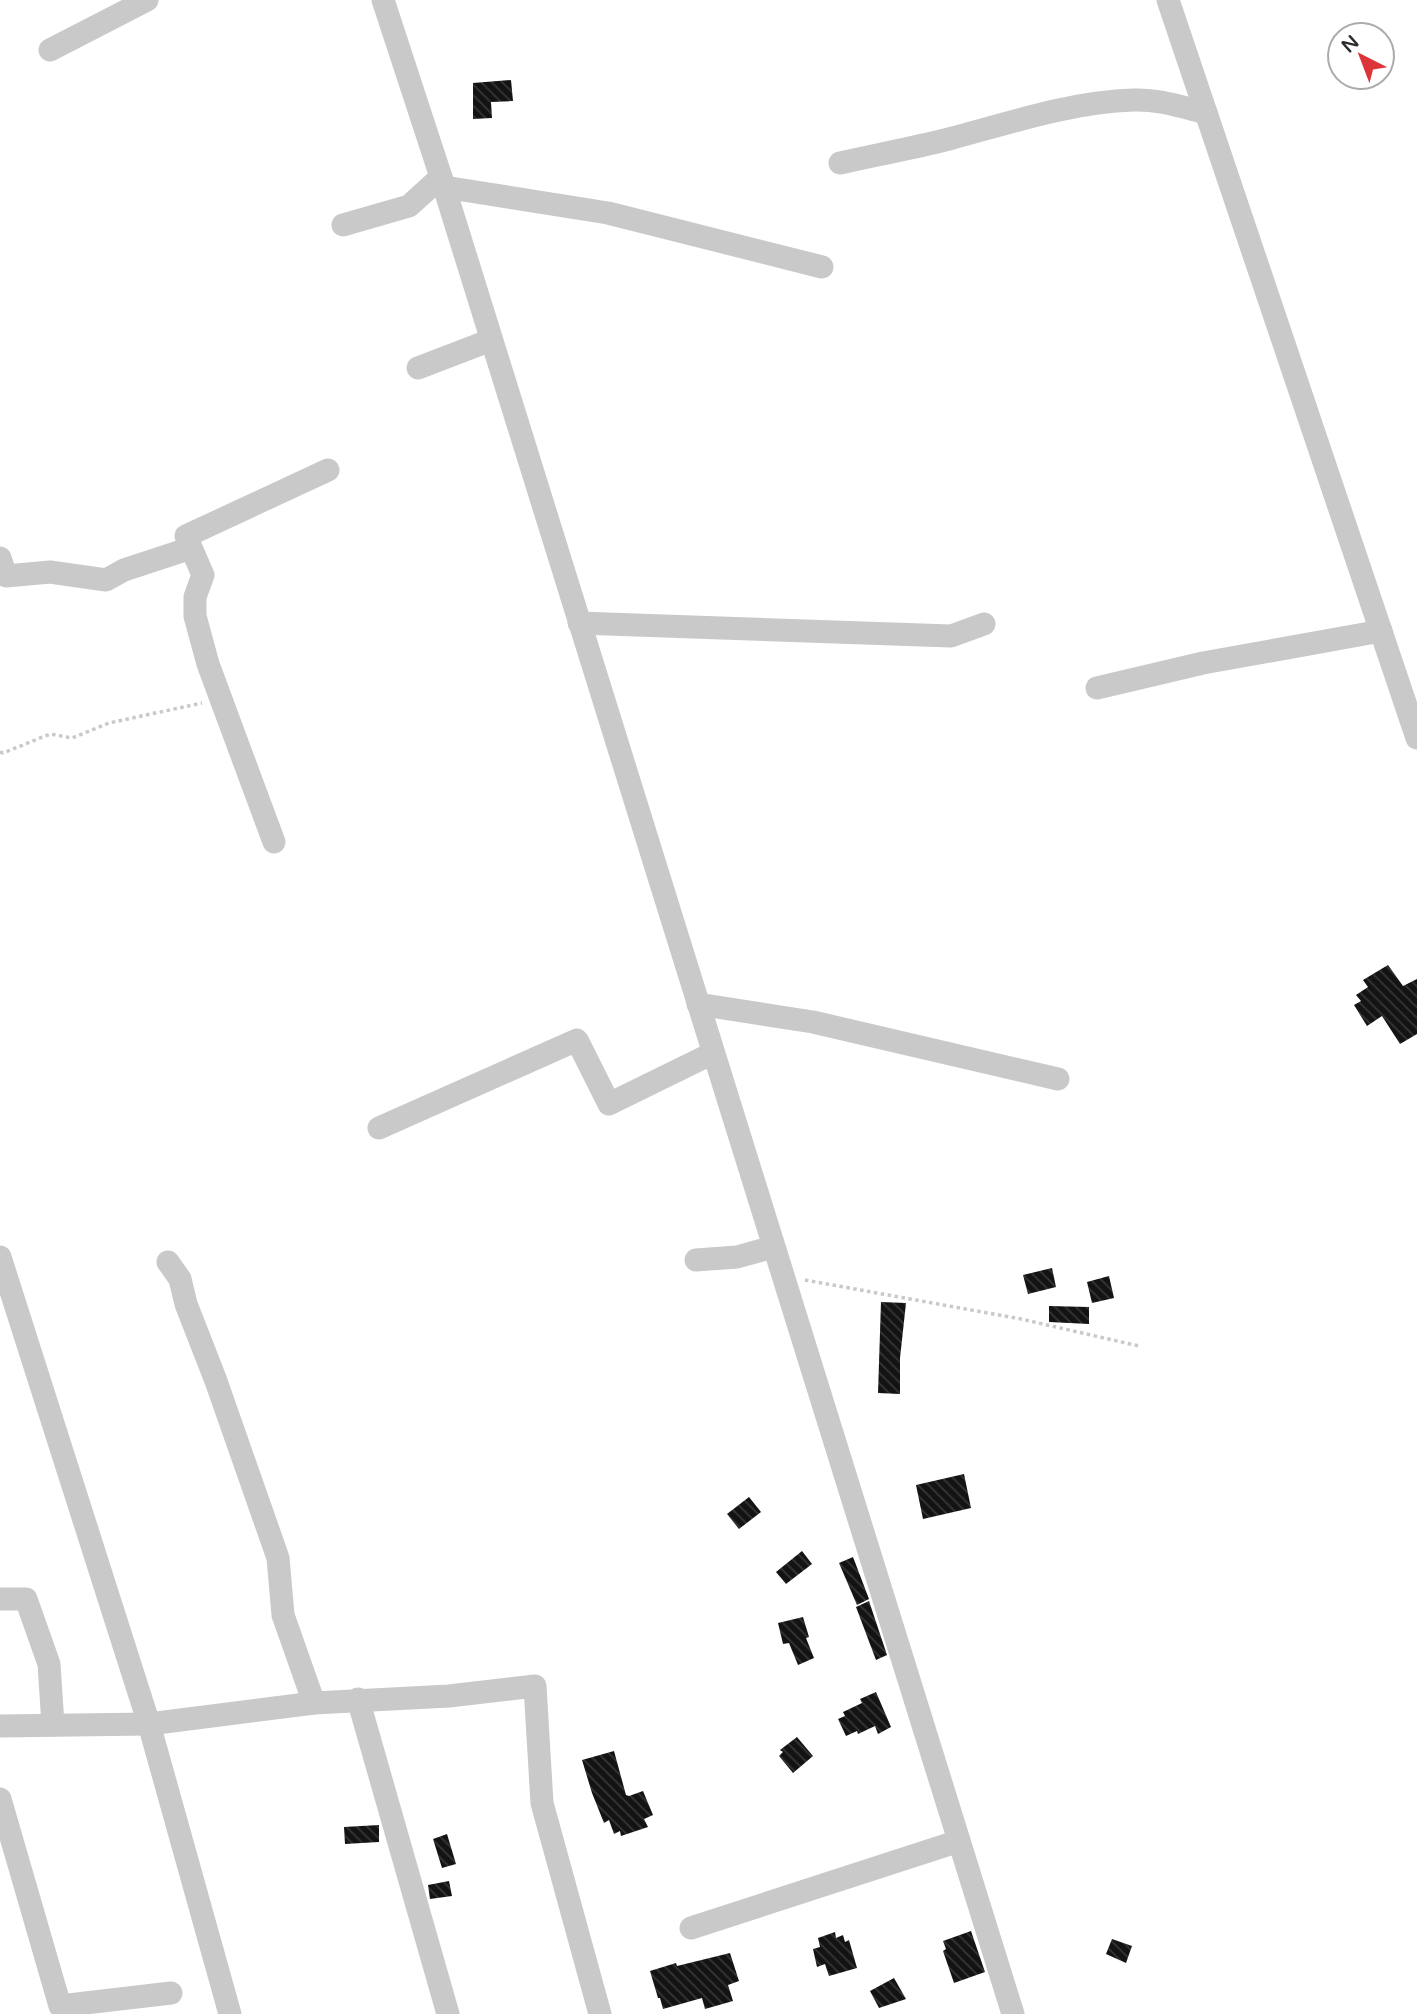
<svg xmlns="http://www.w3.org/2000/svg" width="1417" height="2014" font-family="'Varela Round',sans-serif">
	<defs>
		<pattern id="building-back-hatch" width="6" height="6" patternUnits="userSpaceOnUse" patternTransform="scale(1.75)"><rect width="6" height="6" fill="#131313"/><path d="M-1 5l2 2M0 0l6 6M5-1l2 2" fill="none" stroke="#363636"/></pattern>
	</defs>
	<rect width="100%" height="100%" fill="#fff"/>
	<g fill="url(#building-back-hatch)">
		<polygon points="511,80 513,101 491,102 492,118 473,119 473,83"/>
		<polygon points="1388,965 1403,986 1417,979 1417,1034 1400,1044 1382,1016 1367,1026 1354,1005 1361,1001 1356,995 1368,987 1363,980"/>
		<polygon points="1052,1268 1056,1287 1028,1294 1023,1275"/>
		<polygon points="1109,1276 1114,1298 1092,1303 1087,1282"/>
		<polygon points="881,1302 906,1303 900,1358 900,1394 878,1393"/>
		<polygon points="1049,1306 1089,1307 1089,1324 1049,1322"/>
		<polygon points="964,1474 971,1508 923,1519 916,1485"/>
		<polygon points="749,1497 761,1512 739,1529 727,1514"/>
		<polygon points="802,1551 812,1564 786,1584 776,1572"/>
		<polygon points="853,1557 869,1599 857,1605 839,1563"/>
		<polygon points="869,1601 887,1655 876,1660 856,1607"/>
		<polygon points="803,1617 809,1637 806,1638 814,1658 798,1665 789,1643 783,1644 778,1623"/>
		<polygon points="876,1692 891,1727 878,1734 875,1726 858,1734 857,1731 846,1736 838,1719 845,1716 843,1712 862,1703 860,1699"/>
		<polygon points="797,1737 813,1756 793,1773 779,1756 783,1752 780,1750"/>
		<polygon points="614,1751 626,1795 629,1796 643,1791 653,1815 644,1819 648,1827 621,1836 620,1831 614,1834 609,1820 604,1823 592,1793 582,1760"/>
		<polygon points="379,1825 379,1842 345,1844 344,1827"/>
		<polygon points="447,1834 456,1864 442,1868 433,1839"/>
		<polygon points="449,1881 452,1896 430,1899 428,1885"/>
		<polygon points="971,1931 985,1972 954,1983 943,1951 946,1949 943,1941"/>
		<polygon points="835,1932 836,1938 843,1935 845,1942 849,1940 857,1968 829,1976 825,1964 817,1967 813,1949 820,1947 818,1938"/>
		<polygon points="1112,1939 1132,1946 1126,1963 1106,1954"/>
		<polygon points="730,1953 739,1981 728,1985 733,2001 705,2009 702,1998 663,2009 660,1998 658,1998 650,1971 676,1963 677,1966"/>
		<polygon points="894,1978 906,1999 879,2008 870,1991"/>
	</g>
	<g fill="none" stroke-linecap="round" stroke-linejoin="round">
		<g stroke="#c9c9c9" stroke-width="3.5" stroke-dasharray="3.5 3.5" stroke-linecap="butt">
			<polyline points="0,752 3,753 50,734 72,738 109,723 202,703"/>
			<polyline points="805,1280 1021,1319 1139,1346"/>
		</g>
		<g stroke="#c9c9c9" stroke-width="23">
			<polyline points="383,0 441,177 1013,2014"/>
			<polyline points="1168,0 1417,738"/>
			<polyline points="50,50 147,0"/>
			<path d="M840,163C876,155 913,148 949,139C1009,123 1071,102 1133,100C1158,99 1182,107 1206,113"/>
			<polyline points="444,187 608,213 822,267"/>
			<polyline points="343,225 409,206 441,177"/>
			<polyline points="418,368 491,340"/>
			<polyline points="0,558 6,576 50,572 106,580 124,570 191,548"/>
			<polyline points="579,623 951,636 984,624"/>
			<polyline points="1097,688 1203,663 1381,631"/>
			<polyline points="274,842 208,664 195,616 195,597 203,575 186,536 328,470"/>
			<polyline points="698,1004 813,1022 1058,1079"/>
			<polyline points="379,1128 577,1040 609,1104 713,1053"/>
			<polyline points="0,1257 149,1724 230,2014"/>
			<polyline points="696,1260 737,1257 773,1247"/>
			<polyline points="168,1262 180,1279 186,1304 216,1381 278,1558 283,1615 314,1703"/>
			<polyline points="0,1599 26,1599 49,1664 53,1725"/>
			<polyline points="358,1699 448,2014"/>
			<polyline points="0,1726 149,1724 314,1703 449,1696 535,1686 542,1803 600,2014"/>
			<polyline points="0,1799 60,2006 171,1993"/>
			<polyline points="691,1928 959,1841"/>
		</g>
	</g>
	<g transform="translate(1361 56) rotate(318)"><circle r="33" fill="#ffffff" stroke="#ababab" stroke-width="2"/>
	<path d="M0-5L12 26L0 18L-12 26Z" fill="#dd3439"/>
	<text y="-10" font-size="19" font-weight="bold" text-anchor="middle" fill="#2c2c2c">N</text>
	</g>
</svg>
